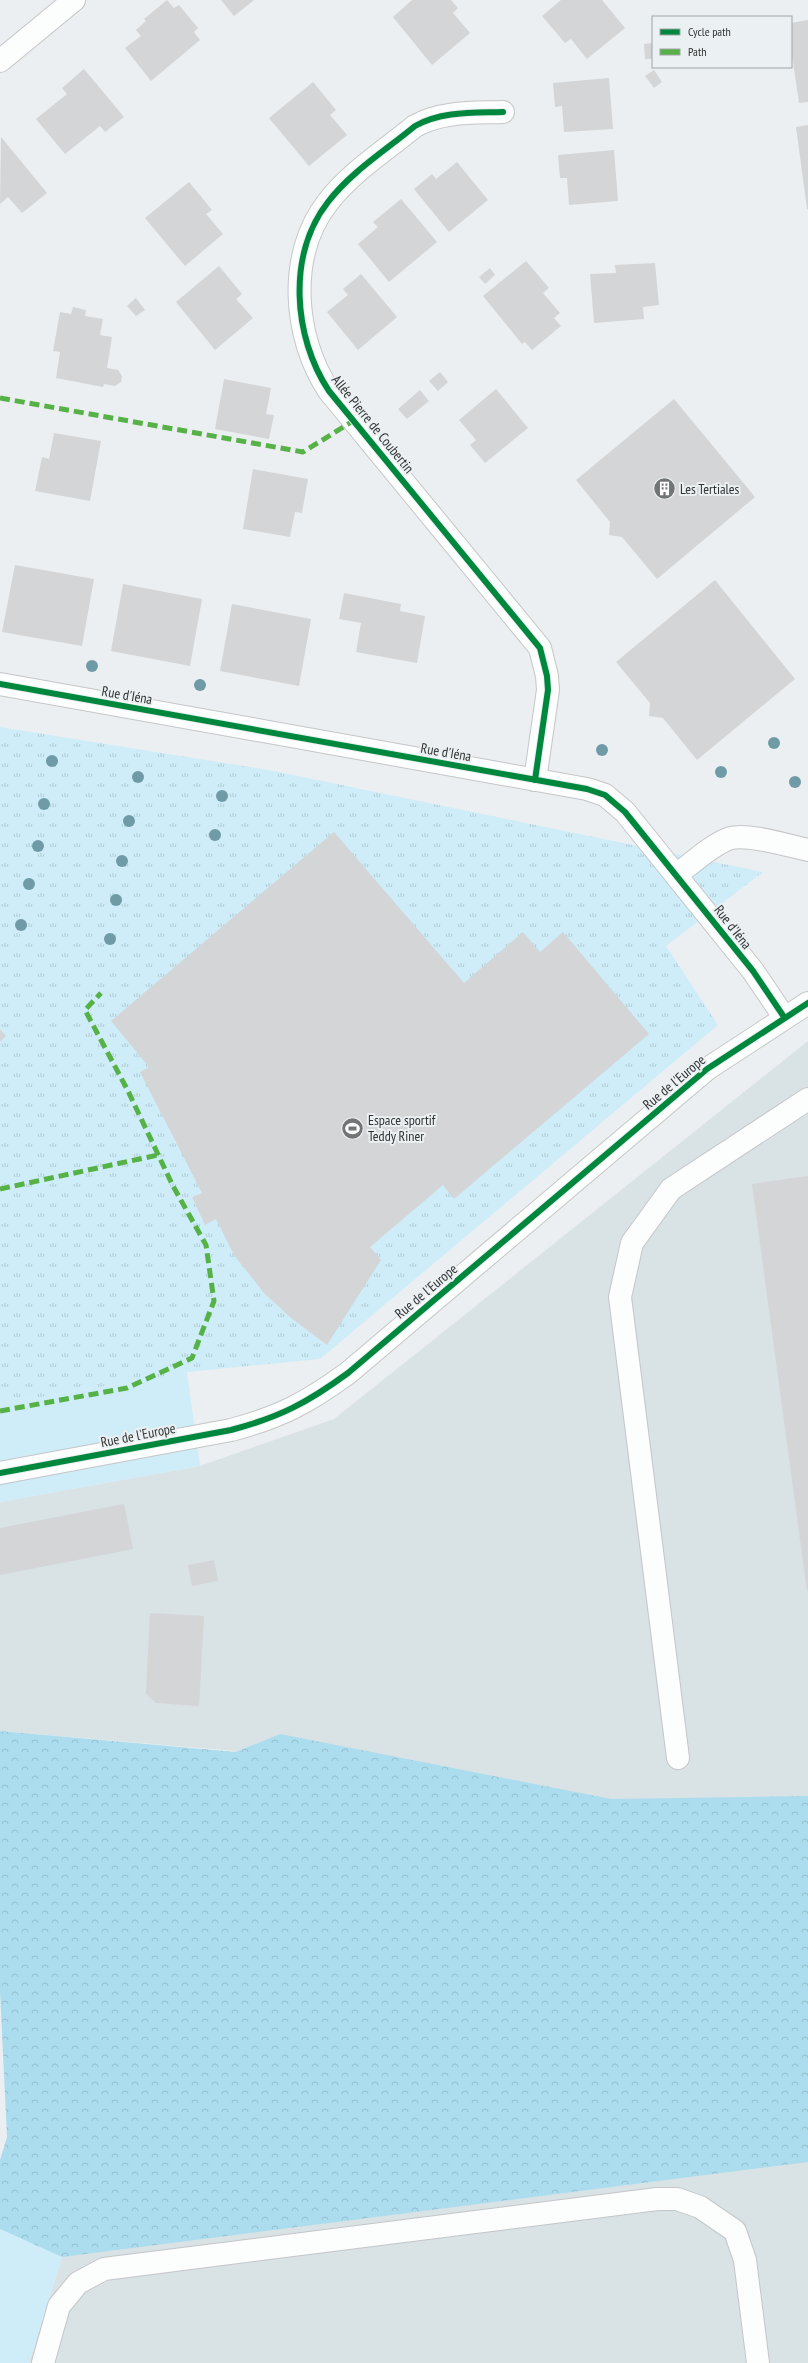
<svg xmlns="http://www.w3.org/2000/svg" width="808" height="2363" font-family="'PT Sans Narrow',sans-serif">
	<defs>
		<pattern id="forest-crowns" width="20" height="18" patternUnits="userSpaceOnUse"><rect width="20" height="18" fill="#abddee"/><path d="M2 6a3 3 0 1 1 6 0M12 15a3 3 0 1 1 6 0" fill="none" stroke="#93becd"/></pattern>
		<pattern id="park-tufts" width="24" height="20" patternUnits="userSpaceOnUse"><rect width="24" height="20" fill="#ceedf8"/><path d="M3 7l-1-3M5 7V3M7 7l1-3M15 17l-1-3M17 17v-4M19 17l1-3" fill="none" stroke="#b1ccd5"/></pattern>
	</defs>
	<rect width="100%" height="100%" fill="#eceff1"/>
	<polygon fill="#d9e2e5" points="808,1041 808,2363 29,2363 62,2257 235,1751 0,1731 0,1502 200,1466 334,1419"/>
	<g fill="#ceedf8">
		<polygon points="187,1372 200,1466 0,1502 0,1404"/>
		<polygon points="0,2229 62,2257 29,2363 0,2363"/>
	</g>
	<polygon fill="url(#forest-crowns)" points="0,1731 236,1752 280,1734 611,1799 808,1796 808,2162 62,2257 0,2229 0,2160 7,2137 0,1991"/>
	<polygon fill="url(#park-tufts)" points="0,727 274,771 763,872 666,946 718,1025 320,1359 187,1372 0,1404"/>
	<g fill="#d3d5d7">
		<polygon points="167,0 174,8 179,5 198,28 194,32 200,40 151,81 125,48 141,36 136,30 146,21 144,19"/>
		<polygon points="221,0 254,0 234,16"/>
		<polygon points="412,0 451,0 458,8 453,13 470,33 432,65 393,17"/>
		<polygon points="561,0 602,0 625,28 587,59 571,39 565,43 542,16"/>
		<polygon points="808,20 808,102 799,103 791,48 791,23"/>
		<polygon points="653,43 653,59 645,59 644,44"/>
		<polygon points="84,69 124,117 105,132 100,126 65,154 36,119 67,94 62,88"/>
		<polygon points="654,70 662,82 654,88 645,76"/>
		<polygon points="609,78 613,129 564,132 562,106 555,107 553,83"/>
		<polygon points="313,82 336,110 330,115 347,135 309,166 269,118"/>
		<polygon points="808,125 808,209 807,209 796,127"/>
		<polygon points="1,137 47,193 22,213 8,197 0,204"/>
		<polygon points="614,150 618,201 569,205 567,178 560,178 558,155"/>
		<polygon points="457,162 488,200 449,232 414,189 432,174 436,179"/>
		<polygon points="189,182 212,210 206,214 223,234 185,266 145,218"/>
		<polygon points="401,199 437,242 389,282 358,244 378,227 373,222"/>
		<polygon points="526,261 549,288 543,293 560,313 554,318 561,326 532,350 525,342 522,344 483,296"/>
		<polygon points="655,263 659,305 643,307 644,319 594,323 590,274 616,273 615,265"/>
		<polygon points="219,266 242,294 236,299 253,318 215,350 176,302"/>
		<polygon points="490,268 495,275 485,284 479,277"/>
		<polygon points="361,274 397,317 358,350 327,312 348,295 343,289"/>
		<polygon points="136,298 145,310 136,316 127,306"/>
		<polygon points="73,307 86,310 85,316 103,319 100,335 112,337 107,368 118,370 122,376 121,382 115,386 104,384 103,387 56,378 60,352 53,351 60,312 71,314"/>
		<polygon points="440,372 448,382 438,391 429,381"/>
		<polygon points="224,379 271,388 266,414 274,415 269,439 215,429"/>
		<polygon points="496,389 528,428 485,463 470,445 476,440 459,420"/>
		<polygon points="420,390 429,401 407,419 398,409"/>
		<polygon points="674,399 755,497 657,579 622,537 609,535 610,522 576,480"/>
		<polygon points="54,433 101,441 90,501 35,491 42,457 49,459"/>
		<polygon points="253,469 308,479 302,513 295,512 290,537 243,529"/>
		<polygon points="15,565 94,579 82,646 2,632"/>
		<polygon points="715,580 795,679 697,760 663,718 649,716 650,703 616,662"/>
		<polygon points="123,584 202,599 190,666 111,651"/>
		<polygon points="344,593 401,604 400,611 425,616 417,663 356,652 361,623 339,619"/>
		<polygon points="232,604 311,619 299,686 220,671"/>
		<polygon points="334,832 464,983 523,932 540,952 563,932 649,1034 454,1199 443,1185 370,1247 381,1260 327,1345 291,1318 264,1293 234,1255 216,1219 205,1225 192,1197 202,1193 140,1072 149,1067 111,1021"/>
		<polygon points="0,1029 6,1036 0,1042"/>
		<polygon points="808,1176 808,1591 807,1591 752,1184"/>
		<polygon points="124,1504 133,1549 0,1575 0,1528"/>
		<polygon points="214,1560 218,1581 192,1586 188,1565"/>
		<polygon points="150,1613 204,1616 199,1706 156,1703 146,1694"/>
	</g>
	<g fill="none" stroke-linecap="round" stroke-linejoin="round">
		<defs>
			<g id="minor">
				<polyline points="0,61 74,0"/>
				<path d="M503,112C473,113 442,111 415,126C386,150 351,172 328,202C287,254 293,337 329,391L540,648L547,676L548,690L535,780"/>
				<polyline points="0,684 587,789 605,795 625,812 753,971 784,1017"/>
				<path d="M677,874C693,863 710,846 728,839C746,832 789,846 808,850"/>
				<path d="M0,1473L231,1430C280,1417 307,1403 348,1373L707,1069L808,1003"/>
				<polyline points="678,1758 620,1297 632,1243 671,1189 808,1099"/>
				<polyline points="43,2363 59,2306 78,2283 104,2269 657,2199 677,2199 700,2207 735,2231 745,2260 758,2363"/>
			</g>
		</defs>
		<use href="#minor" stroke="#c4c6c8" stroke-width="24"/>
		<use href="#minor" stroke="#fcfdfd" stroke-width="22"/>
		<g stroke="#56b246" stroke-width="5" stroke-dasharray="10 5" stroke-linecap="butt">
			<polyline points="0,398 303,452 353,421"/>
			<polyline points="0,1189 158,1155"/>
			<polyline points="0,1411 127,1388 192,1358 214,1301 206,1245 173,1186 128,1091 85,1010 101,993"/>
		</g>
		<defs>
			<g id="cycleway">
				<path d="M503,112C473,113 442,111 415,126C386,150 351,172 328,202C287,254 293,337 329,391L540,648L547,676L548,690L535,780"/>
				<polyline points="0,684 587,789 605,795 625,812 753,971 784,1017"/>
				<path d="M0,1473L231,1430C280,1417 307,1403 348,1373L707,1069L808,1003"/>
			</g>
		</defs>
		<use href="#cycleway" stroke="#ebf0f2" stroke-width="8"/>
		<use href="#cycleway" stroke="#00873e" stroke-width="6"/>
	</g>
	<g fill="#6f9ba7">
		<circle cx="92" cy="666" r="6"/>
		<circle cx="200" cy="685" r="6"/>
		<circle cx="774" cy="743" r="6"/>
		<circle cx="602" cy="750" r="6"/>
		<circle cx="52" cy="761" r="6"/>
		<circle cx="721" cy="772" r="6"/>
		<circle cx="138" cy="777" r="6"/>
		<circle cx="795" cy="782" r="6"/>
		<circle cx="222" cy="796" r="6"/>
		<circle cx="44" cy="804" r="6"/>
		<circle cx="129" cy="821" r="6"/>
		<circle cx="215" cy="835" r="6"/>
		<circle cx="38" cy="846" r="6"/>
		<circle cx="122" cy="861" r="6"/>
		<circle cx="29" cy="884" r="6"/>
		<circle cx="116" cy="900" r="6"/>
		<circle cx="21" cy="925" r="6"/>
		<circle cx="110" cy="939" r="6"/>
	</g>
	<defs>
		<symbol id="building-disc" viewBox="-11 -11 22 22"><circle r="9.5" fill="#727576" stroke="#ebf0f2"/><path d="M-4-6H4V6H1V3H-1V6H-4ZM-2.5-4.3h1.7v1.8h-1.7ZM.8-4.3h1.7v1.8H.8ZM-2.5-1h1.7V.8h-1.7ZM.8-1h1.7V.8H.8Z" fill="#fff"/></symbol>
		<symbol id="stadium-disc" viewBox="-11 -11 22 22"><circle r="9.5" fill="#727576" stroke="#ebf0f2"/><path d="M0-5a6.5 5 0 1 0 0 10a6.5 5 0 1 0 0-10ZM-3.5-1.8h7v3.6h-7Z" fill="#fff"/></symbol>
	</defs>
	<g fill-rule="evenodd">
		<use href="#building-disc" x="652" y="476" width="25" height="25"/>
		<use href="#stadium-disc" x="340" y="1116" width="25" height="25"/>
	</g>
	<g text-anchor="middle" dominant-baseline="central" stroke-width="4" stroke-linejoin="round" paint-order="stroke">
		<g font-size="14" fill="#303333" stroke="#ebf0f2">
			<text transform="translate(373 424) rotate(51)">Allée Pierre de Coubertin</text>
			<text transform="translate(127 695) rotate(10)">Rue d'Iéna</text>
			<text transform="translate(446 752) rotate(10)">Rue d'Iéna</text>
			<text transform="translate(733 927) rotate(52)">Rue d'Iéna</text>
			<text transform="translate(674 1082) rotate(-40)">Rue de l'Europe</text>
			<text transform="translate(426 1291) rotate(-40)">Rue de l'Europe</text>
			<text transform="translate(138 1435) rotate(-11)">Rue de l'Europe</text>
		</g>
		<g font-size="14" fill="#303333" stroke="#ebf0f2" text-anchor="start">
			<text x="680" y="489">Les Tertiales</text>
			<text x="368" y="1120">Espace sportif<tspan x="368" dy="16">Teddy Riner</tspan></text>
		</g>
	</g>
	<rect x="652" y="16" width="140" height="52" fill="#ebf0f2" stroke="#a0a4a6"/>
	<rect x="660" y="29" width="20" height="6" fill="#00873e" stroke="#a0a4a6"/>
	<text x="688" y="36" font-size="12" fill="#303333">Cycle path</text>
	<rect x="660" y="49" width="20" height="6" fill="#56b246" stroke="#a0a4a6"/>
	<text x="688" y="56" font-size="12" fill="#303333">Path</text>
</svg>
